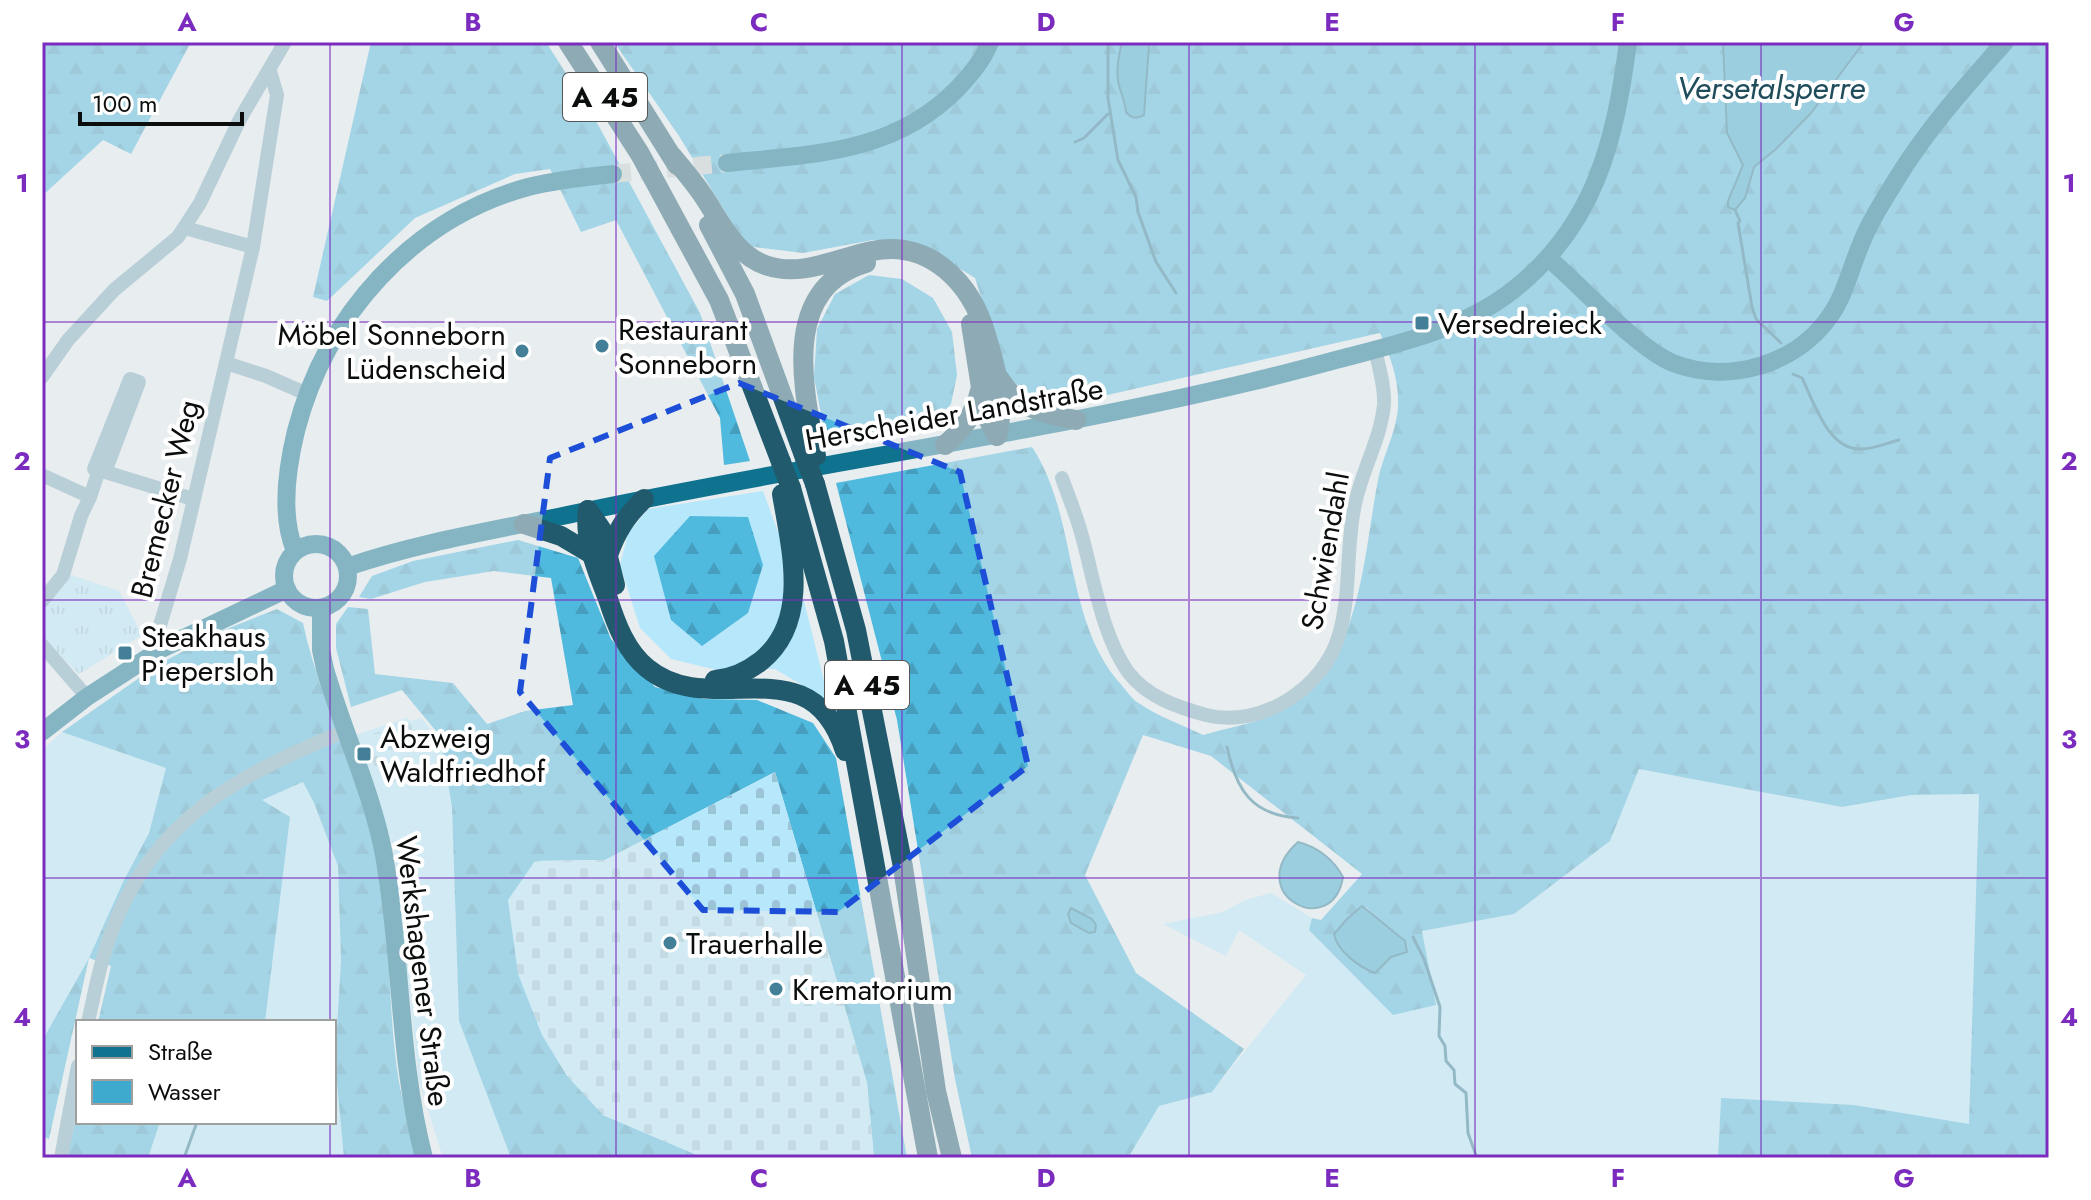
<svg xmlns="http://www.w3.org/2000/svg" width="2091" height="1200" font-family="Jost,sans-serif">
	<defs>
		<pattern id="forest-firs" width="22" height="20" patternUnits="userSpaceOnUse" patternTransform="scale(2)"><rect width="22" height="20" fill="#50b9de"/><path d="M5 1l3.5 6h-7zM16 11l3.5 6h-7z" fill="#459ebd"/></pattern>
		<pattern id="cemetery-stones" width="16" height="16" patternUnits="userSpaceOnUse" patternTransform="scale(2)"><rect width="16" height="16" fill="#b6e7fb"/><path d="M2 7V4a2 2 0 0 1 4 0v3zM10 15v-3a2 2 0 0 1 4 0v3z" fill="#9bc5d6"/></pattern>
		<pattern id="park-tufts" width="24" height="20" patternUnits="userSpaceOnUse" patternTransform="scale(2)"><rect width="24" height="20" fill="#b6e7fb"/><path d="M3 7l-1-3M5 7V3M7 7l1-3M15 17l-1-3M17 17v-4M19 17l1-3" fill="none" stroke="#9bc5d6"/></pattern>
	</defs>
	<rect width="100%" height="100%" fill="#e8edef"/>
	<g fill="#b6e7fb">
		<polygon points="763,491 805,605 829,701 775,669 717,670 671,659 640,628 620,565 628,533 648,509"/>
		<polygon points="406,718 440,736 452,807 459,1021 511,1158 443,1158 419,1081 394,850 356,735"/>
		<polygon points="62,732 167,768 149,833 123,882 89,958 42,1041 42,750"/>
		<polygon points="1639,769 1842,807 1911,795 1979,794 1969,1125 1854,1105 1721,1099 1718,1158 1128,1158 1159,1106 1212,1092 1306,975 1239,930 1226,956 1163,924 1223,912 1245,900 1271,893 1312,918 1310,930 1435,1005 1422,931 1514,914 1610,841"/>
		<polygon points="303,782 314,803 338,866 341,960 335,1062 344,1158 148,1158 160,1122 334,1122 334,1022 265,1022 290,817 261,800"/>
	</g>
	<g fill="url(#forest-firs)" fill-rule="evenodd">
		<polygon points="42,42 191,42 131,154 103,140 42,196"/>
		<polygon points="371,42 546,42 595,119 700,313 750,461 724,465 720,418 616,220 581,232 550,169 515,174 415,218 327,301 313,297"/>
		<path d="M614,42H1087V45L1089,42H1723L1727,133L1743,165L1728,202L1745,198L1754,167L1776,149L1811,113L1864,42H2049V1158H1718L1721,1098L1854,1105L1969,1124L1979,794L1911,795L1842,807L1639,769L1610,841L1514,914L1422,931L1436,1005L1393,1015L1309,930L1312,918L1321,920L1362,874L1211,756L1143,735L1085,875L1136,973L1244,1049L1212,1092L1159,1106L1128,1158H972L955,1079L897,720L836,483L1032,447C1078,517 1063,613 1117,680C1124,687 1130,697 1137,702C1157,716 1182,725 1203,735C1236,725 1273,721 1300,699C1362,649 1364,552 1378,480C1383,455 1398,429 1398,404C1399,379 1390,356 1380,333L1090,399H1037L1006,376L975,278L920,244L873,240L803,253L746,246L679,136ZM1366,907L1386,928L1405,941L1406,952L1391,957L1375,972Z"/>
		<polygon points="869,275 902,279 933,298 952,332 957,375 951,404 936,421 826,440 814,377 817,329 835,294"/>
		<polygon points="690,516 748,517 763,565 748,613 702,646 671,620 654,556"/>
		<polygon points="518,540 578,558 611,639 655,687 704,699 757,700 813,723 836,758 907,1158 874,1158 867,1083 775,772 605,860 535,861 603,1115 704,1158 511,1158 459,1021 452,807 440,736 402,690 351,707 336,648 336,624 348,607 368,609 375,674 453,683 487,724 525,711 573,705 551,578 494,571 425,582 371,599 359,597 372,576 413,561"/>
		<path d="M277,609L303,623C319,701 361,771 377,849C391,921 387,996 397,1069C401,1099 410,1128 418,1158H344L335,1062L341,960L338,866L314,803L303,782L262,800L290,817L265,1022H98L111,966L89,958L49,1139L42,1136V1041L89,958L123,882L149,833L166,768L62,732L159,664L224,630Z"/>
		<polygon points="78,1109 78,1122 160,1122 148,1158 67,1158"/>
	</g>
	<g fill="url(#cemetery-stones)">
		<path d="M421,718C438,734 440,755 444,777L382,794L366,736Z"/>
		<polygon points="775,772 867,1083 874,1158 704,1158 603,1115 567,1076 542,1035 518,974 508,900 535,861 605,860"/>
	</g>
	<polygon fill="url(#park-tufts)" points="71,575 119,591 142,635 79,674 42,637 42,611"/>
	<g fill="#3eaace" stroke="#2f7b94" stroke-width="2">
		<path d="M1122,42H1145L1149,45L1144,115C1136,119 1132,119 1126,112C1125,100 1120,92 1118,81C1116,69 1119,54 1122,42Z"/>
		<polygon points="1723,42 1864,42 1811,113 1776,149 1754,167 1745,198 1735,210 1728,207 1728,201 1743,165 1727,133"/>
		<path d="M1298,842C1318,847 1334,860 1343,877C1332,942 1241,893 1298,842Z"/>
		<path d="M1362,906L1405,941L1407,952L1391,957L1375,973C1359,967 1337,951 1334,934L1347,919Z"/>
		<polygon points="1071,908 1092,919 1096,925 1095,932 1089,933 1071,923 1068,914"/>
	</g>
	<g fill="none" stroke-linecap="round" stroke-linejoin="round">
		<g stroke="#2f7b94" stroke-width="3">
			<polyline points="1108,42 1108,98 1118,160 1136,197 1138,212 1156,262 1176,293"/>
			<polyline points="1075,142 1084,138 1108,114"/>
			<polyline points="1735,210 1740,221 1738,223 1752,307 1756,319 1781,343"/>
			<path d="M1793,374L1802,378C1814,402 1828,450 1861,449C1874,449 1887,443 1899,440"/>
			<path d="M1227,747C1236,789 1251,815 1298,818"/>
			<polyline points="1413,937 1424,959 1440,1007 1439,1036 1445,1046 1446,1061 1454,1070 1455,1084 1466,1093 1468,1133 1477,1158"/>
			<polyline points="184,1158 197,1122"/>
		</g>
		<polyline stroke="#c7cccd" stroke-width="18" stroke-dasharray="18 9" stroke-linecap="butt" points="613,174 727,163"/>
		<g stroke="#82abbb" stroke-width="14">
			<polyline points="185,228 253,247"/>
			<polyline points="226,363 266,376 307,394"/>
			<polyline points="42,377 68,340 114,290 178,237 200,203 240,119 285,42"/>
			<polyline points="99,470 94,469 130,379 139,382 105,472"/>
			<polyline points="42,475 90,497"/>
			<path d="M1062,478C1068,495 1075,512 1080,529C1093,573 1101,634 1128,672C1147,697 1177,707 1206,715C1261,729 1324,688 1339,635C1351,594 1346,550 1354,509C1360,473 1381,440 1384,404C1385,387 1379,367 1375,350"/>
			<polyline points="42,601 63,575 81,516 90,497 99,470 193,499"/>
			<polyline points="42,645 87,697"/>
			<polyline points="161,649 158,632 180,559 253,247 277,95 270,71"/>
			<path d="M88,1022C95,992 100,961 111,933C153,818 239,775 345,731"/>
			<polyline points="61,1158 78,1066"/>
		</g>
		<g stroke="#0f728f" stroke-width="18">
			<path d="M727,163C813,154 894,154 958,88C971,74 983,60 990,42"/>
			<path d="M1548,258C1581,285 1636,348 1673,363C1729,385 1797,364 1830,316C1845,295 1851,267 1861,244C1869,222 1884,200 1896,180C1927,129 1966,86 2005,42"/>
			<circle cx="316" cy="576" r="32"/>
			<path d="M295,551C280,515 287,468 296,431C326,315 412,219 528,187C556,180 584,177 613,174"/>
			<path d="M347,567C420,542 496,530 572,514C796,466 1023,436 1246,383C1280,375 1313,366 1347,357C1405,342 1464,328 1512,291C1595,226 1615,142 1628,42"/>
			<path d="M321,608V650L325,669C343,731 372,792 384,855C402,956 398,1058 424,1158"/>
			<polyline points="42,732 87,697 161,649 287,589"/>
		</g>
		<g stroke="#225a6d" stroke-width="20">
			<polyline points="568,42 640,154 719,300 781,462"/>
			<polyline points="600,42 677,165"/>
			<path d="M672,156C682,168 693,181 702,194C720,220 733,253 765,265C802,278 837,258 872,251C930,239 972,284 986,335C996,369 1006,401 997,436"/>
			<polyline points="709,225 745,294 805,458"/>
			<polyline points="971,324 985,413 997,436"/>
			<path d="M999,378C1017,408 1044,414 1076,420"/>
			<path d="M945,445C963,429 974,415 980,391"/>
			<path d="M816,456C804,390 779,289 866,263"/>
			<polyline points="815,484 856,630 903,867 936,1091 952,1158"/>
			<polyline points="791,488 834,641 928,1158"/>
			<path d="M588,510C584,541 597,570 608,599C616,624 626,651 647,668C712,722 810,641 845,751"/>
			<polyline points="588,510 601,529 615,585"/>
			<polyline points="524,524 561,536 593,555"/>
			<path d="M608,555C616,532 626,516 644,499"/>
			<path d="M715,680C731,679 748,671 761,661C811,621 791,548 782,494"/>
		</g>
		<g stroke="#225a6d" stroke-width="20">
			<polyline points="805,458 815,484"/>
			<polyline points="781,462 791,488"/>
		</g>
	</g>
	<path d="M0 0H2091V1200H0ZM739,383L960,472L1028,766L838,912L703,910L520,692L550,458Z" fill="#e8edef" fill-opacity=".55" fill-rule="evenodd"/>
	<path fill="none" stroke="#1d4ed8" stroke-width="6" stroke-dasharray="16 10" stroke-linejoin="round" d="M739,383L960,472L1028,766L838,912L703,910L520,692L550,458Z"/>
	<path fill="none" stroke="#7b2cbf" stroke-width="2" stroke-opacity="0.55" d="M330,42V1022M616,42V1158M902,42V1158M1189,42V1158M1475,42V1158M1761,42V1158M42,322H2049M42,600H2049M42,878H2049M330,1122V1158"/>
	<g fill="#438097" stroke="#fff" stroke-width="3">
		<rect x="1414" y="315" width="16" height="16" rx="4"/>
		<circle cx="602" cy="346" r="8"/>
		<circle cx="522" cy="351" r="8"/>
		<rect x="117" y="645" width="16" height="16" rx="4"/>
		<rect x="356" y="746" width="16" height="16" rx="4"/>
		<circle cx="670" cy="943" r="8"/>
		<circle cx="776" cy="989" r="8"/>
	</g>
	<g text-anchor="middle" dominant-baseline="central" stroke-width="8" stroke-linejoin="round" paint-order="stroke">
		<g fill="#fff" stroke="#555656" stroke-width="2">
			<rect x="563" y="73" width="84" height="48" rx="6"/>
			<rect x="825" y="661" width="84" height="48" rx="6"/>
		</g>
		<g font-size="28" font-weight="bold" fill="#0c0e0e">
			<text x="605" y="97">A 45</text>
			<text x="867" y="685">A 45</text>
		</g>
		<g font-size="30" fill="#0c0e0e" stroke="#fff" text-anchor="start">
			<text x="1438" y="323">Versedreieck</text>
			<text x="618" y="329">Restaurant<tspan x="618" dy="34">Sonneborn</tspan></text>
			<text x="506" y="334" text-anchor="end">Möbel Sonneborn<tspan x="506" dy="34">Lüdenscheid</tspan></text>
			<text x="141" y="636">Steakhaus<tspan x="141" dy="34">Piepersloh</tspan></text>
			<text x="380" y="737">Abzweig<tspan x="380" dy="34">Waldfriedhof</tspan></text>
			<text x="686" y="943">Trauerhalle</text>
			<text x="792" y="989">Krematorium</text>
		</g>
		<g font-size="30" fill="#0c0e0e" stroke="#fff">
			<text transform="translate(954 414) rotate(-10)">Herscheider Landstraße</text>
			<text transform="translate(165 499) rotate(-76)">Bremecker Weg</text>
			<text transform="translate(1325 551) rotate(-80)">Schwiendahl</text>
			<text transform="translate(423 971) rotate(83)">Werkshagener Straße</text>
		</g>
		<g font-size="32" font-style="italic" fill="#204d5c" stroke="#fff">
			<text x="1771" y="88">Versetalsperre</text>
		</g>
	</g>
	<rect width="2091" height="1200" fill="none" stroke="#ffffff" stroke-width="88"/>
	<rect x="76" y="1020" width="260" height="104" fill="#ffffff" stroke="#9e9f9f" stroke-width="2"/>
	<rect x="92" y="1046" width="40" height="12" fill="#0f728f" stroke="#9e9f9f" stroke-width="2"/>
	<text x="148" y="1060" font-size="24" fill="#0c0e0e">Straße</text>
	<rect x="92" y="1080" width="40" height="24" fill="#3eaace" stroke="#9e9f9f" stroke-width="2"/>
	<text x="148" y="1100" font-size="24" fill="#0c0e0e">Wasser</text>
	<path d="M80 112v12h162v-12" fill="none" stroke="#0c0e0e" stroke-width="4"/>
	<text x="92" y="112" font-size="24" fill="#0c0e0e" stroke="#ffffff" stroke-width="6" paint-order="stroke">100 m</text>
	<rect x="44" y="44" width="2003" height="1112" fill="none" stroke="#7b2cbf" stroke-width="3"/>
	<g font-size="26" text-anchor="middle" font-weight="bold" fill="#7b2cbf">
		<text x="187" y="31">A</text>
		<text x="473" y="31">B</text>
		<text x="759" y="31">C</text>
		<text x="1046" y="31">D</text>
		<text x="1332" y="31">E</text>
		<text x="1618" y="31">F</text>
		<text x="1904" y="31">G</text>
		<text x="22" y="192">1</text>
		<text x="2069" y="192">1</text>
		<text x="22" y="470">2</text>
		<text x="2069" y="470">2</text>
		<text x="22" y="748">3</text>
		<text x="2069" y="748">3</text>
		<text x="22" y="1026">4</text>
		<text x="2069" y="1026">4</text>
		<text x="187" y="1187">A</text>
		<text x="473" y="1187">B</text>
		<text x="759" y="1187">C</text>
		<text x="1046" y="1187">D</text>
		<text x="1332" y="1187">E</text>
		<text x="1618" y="1187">F</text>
		<text x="1904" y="1187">G</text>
	</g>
</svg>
